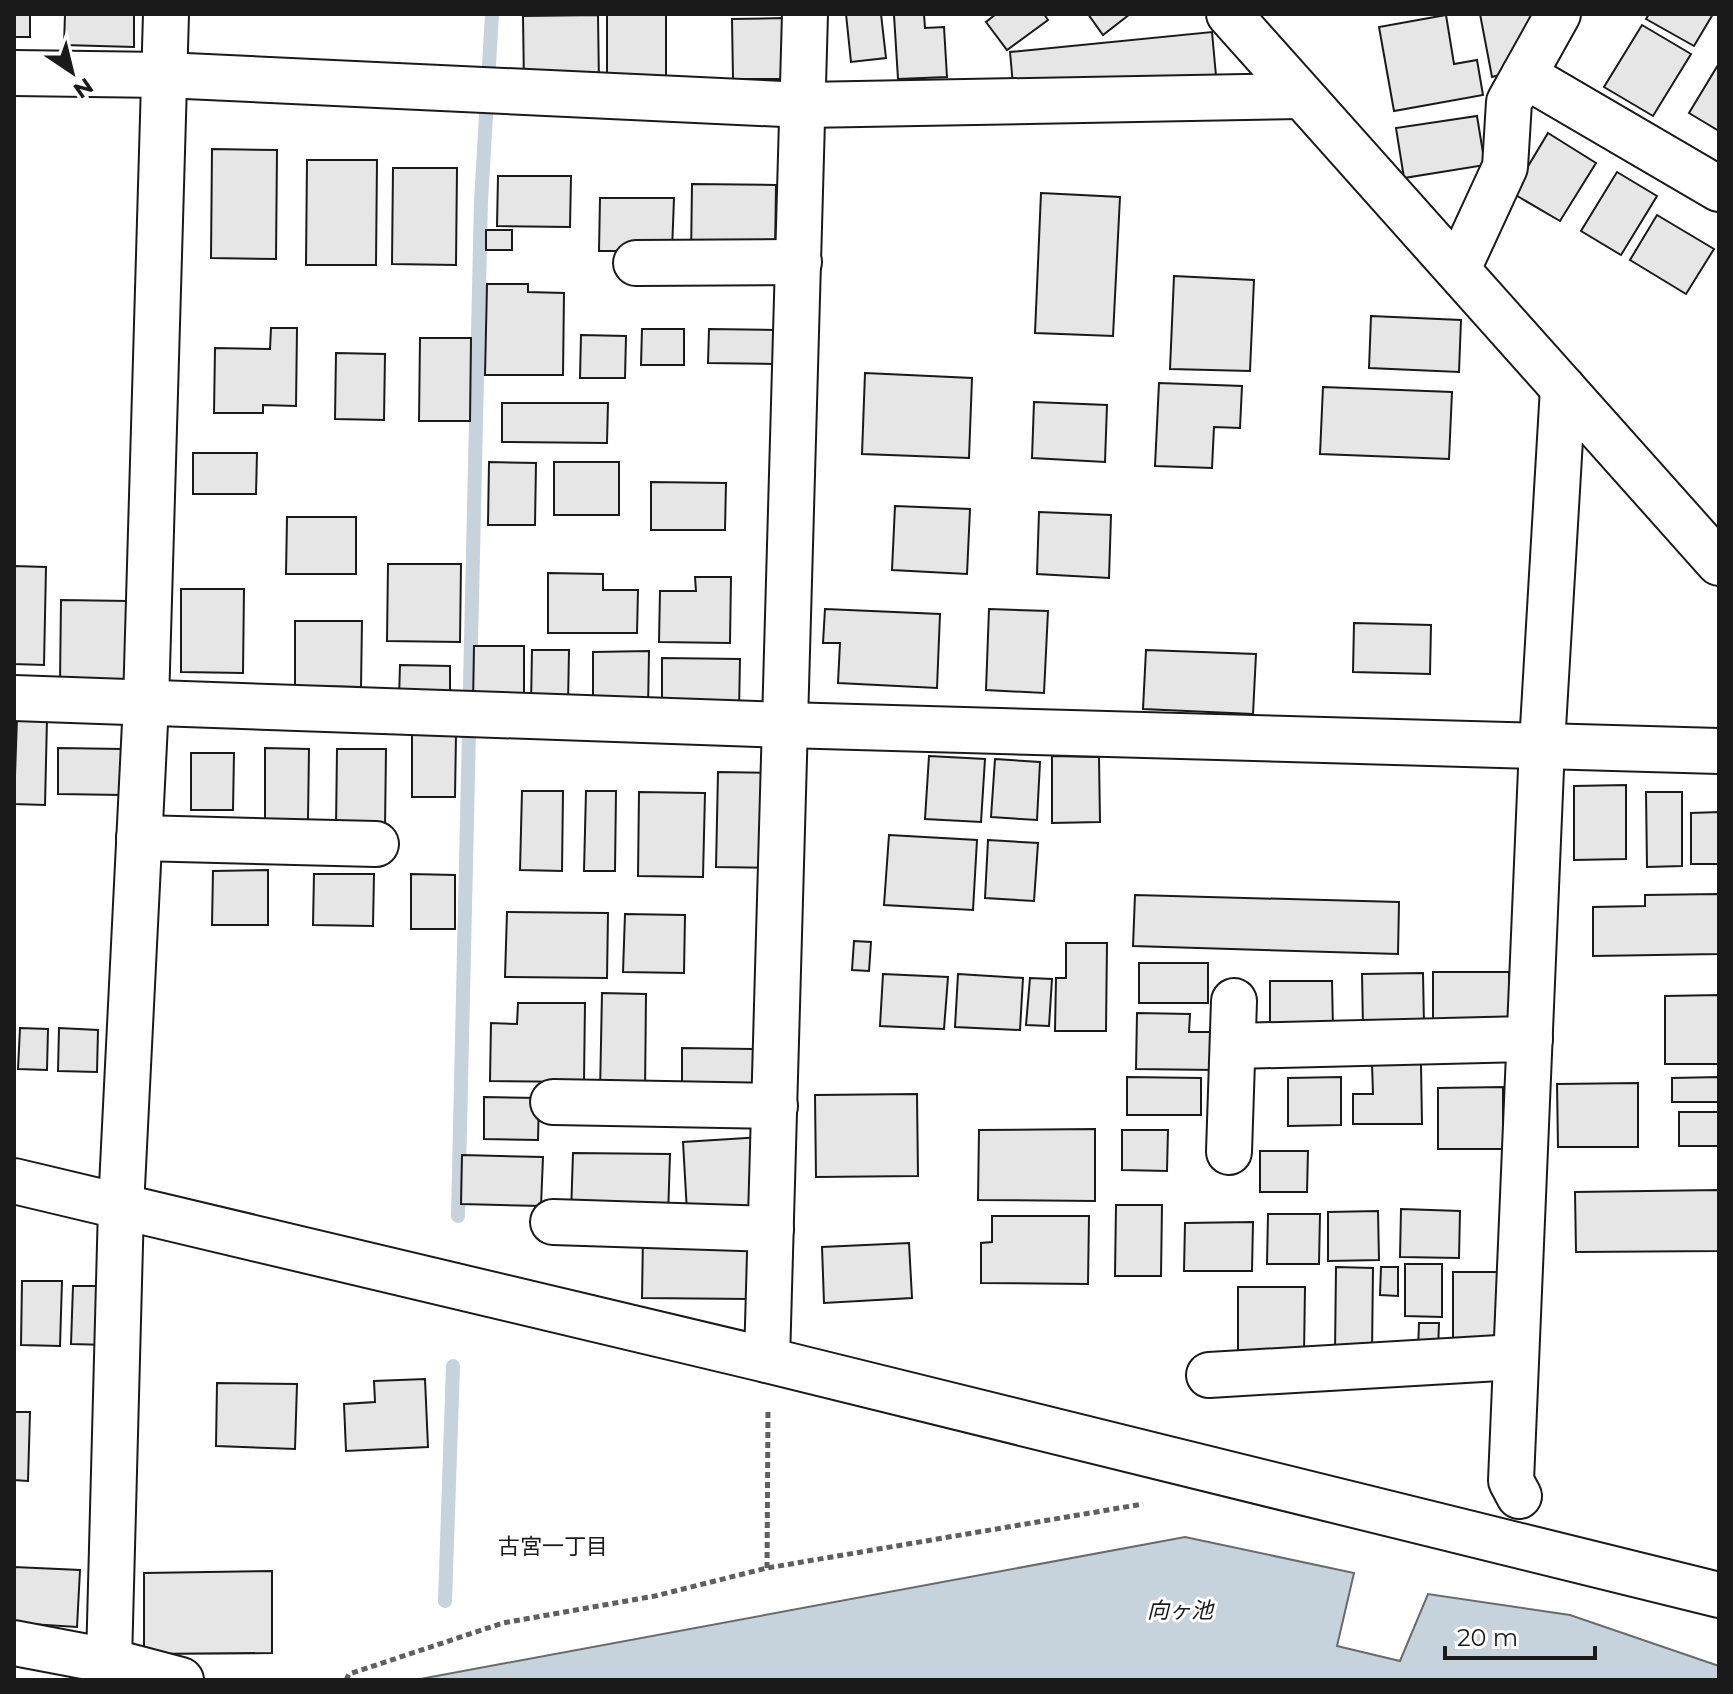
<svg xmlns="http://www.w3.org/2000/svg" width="1733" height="1694" font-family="Montserrat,'Noto Sans JP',sans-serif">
	<rect width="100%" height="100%" fill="#fff"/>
	<polygon fill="#c6d2dc" stroke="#6a6a6a" stroke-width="2" points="1185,1537 1354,1573 1337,1646 1400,1661 1428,1594 1570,1615 1719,1666 1719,1680 415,1680"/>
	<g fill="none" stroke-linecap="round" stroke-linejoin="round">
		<g stroke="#c6d2dc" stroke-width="14">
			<polyline points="458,1216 481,201 492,14"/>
			<polyline points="445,1601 453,1366"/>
		</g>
	</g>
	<g fill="#e6e6e6" stroke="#1a1a1a" stroke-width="2">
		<rect x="14" y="14" width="16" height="23"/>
		<polygon points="65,14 134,14 134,47 64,45"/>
		<polygon points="607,14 666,14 666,77 607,78"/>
		<polygon points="846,14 881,14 886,58 851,62"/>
		<polygon points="924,14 925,28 944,27 947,77 898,79 894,15"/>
		<polygon points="996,14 1044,14 1048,20 1007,50 986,22"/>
		<polygon points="1088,14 1130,14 1103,35"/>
		<polygon points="1480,14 1538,14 1522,69 1492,77"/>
		<polygon points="1649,14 1713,14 1694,46 1646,19"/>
		<polygon points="598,15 599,84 524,85 523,16"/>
		<polygon points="1446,15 1454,64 1477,60 1483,95 1394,111 1379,27"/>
		<polygon points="785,18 786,79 733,79 732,19"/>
		<polygon points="1642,25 1691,54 1653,116 1604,87"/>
		<polygon points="1212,32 1216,76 1014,96 1010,52"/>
		<polygon points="1718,65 1719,65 1719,131 1689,113"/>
		<polygon points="1477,116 1485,165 1404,178 1396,128"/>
		<polygon points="1548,133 1596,163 1560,221 1512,193"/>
		<polygon points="212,149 277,150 276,259 211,258"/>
		<polygon points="307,160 377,160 376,265 306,265"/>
		<polygon points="393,168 457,168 456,265 392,264"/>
		<polygon points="1617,172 1657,196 1621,255 1581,231"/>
		<polygon points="498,176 571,176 570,227 497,226"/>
		<polygon points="692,184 776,185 775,257 691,257"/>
		<polygon points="1041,193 1120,197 1113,336 1035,333"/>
		<polygon points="600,198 674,198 672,251 599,251"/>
		<polygon points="1657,215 1714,249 1686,294 1630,260"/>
		<rect x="486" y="230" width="26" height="20"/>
		<polygon points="1174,276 1254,280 1250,371 1170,369"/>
		<polygon points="487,284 528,284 528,292 564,293 563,375 485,375"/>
		<polygon points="1371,316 1461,320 1459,372 1369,368"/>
		<polygon points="271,328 297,328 296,406 263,405 263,413 214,413 215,348 270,349"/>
		<polygon points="642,329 684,329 684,365 641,365"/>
		<polygon points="709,329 775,330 774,364 708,363"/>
		<polygon points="581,335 626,336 625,378 580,378"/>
		<polygon points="420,338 471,338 470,421 419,421"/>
		<polygon points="336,353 385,354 384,420 335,419"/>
		<polygon points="865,373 972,378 969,458 862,454"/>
		<polygon points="1159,383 1242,386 1240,428 1214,427 1212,468 1155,466"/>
		<polygon points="1323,387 1452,392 1449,459 1320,454"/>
		<polygon points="1034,402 1107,405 1105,462 1032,458"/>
		<polygon points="502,403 608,403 607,443 502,442"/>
		<polygon points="193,453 257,453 256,494 193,494"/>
		<polygon points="489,462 536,463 535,525 488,525"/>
		<rect x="554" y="462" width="65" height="53"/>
		<polygon points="651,482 726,483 725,530 651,530"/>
		<polygon points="895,506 970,509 967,574 892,570"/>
		<polygon points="1039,512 1111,515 1109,578 1037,574"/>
		<polygon points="287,517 356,517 356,574 286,574"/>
		<polygon points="388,564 461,564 460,642 387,641"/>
		<polygon points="14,566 46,567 44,665 14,664"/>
		<polygon points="548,573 603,574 603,590 638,590 637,633 548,633"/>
		<polygon points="695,577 731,577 730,643 659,642 660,591 696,591"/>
		<polygon points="181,589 244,589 243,673 181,672"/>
		<polygon points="61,600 128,601 127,683 60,682"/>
		<polygon points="825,609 940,614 937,688 838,683 840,643 823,643"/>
		<polygon points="989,609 1048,611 1044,693 986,690"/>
		<polygon points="295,621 362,621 361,687 295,686"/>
		<polygon points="1354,623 1431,625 1430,674 1353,672"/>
		<polygon points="474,646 524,646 524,705 473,705"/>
		<polygon points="532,650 569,650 568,705 531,704"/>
		<polygon points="1146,650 1256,654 1253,714 1143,709"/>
		<polygon points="649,651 648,709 593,709 593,652"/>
		<polygon points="662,658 740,659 739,711 662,710"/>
		<polygon points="400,665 450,666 450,698 399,698"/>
		<polygon points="17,718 47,719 45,805 14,804"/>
		<polygon points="412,734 456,734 455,797 412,797"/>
		<polygon points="58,748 122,749 122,795 58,794"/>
		<polygon points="265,748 309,749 308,820 265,820"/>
		<polygon points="337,749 386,749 385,829 336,828"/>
		<polygon points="191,753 234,753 233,810 191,810"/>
		<polygon points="929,756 985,759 981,822 925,819"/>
		<polygon points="1052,756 1099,757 1100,822 1052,823"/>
		<polygon points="995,759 1040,762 1037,820 991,817"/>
		<polygon points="718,772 774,773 772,868 716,867"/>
		<polygon points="1626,785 1626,859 1574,860 1574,786"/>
		<polygon points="522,791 563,791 562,871 520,870"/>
		<polygon points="586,791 616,791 615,871 584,871"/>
		<polygon points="639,792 705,793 703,877 638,876"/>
		<polygon points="1646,792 1682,792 1682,866 1647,867"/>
		<polygon points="1719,812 1719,864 1691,864 1691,813"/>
		<polygon points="889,835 977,840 973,910 884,905"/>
		<polygon points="988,840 1038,843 1034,901 985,898"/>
		<polygon points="268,870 268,925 212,925 213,871"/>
		<polygon points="314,874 374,874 373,926 313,925"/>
		<polygon points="411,874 455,875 455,929 411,929"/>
		<polygon points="1719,894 1719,954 1593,956 1593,907 1645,906 1645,895"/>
		<polygon points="1135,895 1399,902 1398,954 1133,946"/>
		<polygon points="507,912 608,913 607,978 505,977"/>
		<polygon points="625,914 685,915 684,973 623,972"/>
		<polygon points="854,941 871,942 869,971 852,970"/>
		<polygon points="1066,943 1107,943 1106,1031 1055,1031 1056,978 1066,978"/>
		<rect x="1139" y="963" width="69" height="40"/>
		<polygon points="1433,972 1509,972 1509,1021 1433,1022"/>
		<polygon points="1423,973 1424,1025 1363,1027 1362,974"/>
		<polygon points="883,974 948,977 944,1029 880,1026"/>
		<polygon points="958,974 1023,978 1020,1030 955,1027"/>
		<polygon points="1030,978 1052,979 1049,1026 1026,1025"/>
		<polygon points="1270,981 1332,981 1333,1029 1270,1030"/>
		<polygon points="602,993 646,994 645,1094 600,1093"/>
		<polygon points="1719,995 1719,1064 1665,1064 1665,996"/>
		<polygon points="518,1003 585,1003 584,1082 490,1081 491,1023 517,1024"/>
		<polygon points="1137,1013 1190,1014 1189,1032 1216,1032 1215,1070 1136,1069"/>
		<polygon points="20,1028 48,1029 47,1070 18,1069"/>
		<polygon points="59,1028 98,1030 97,1072 58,1071"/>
		<polygon points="682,1048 753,1049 753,1091 682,1090"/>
		<polygon points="1372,1064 1421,1064 1422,1124 1353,1124 1353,1094 1373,1094"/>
		<polygon points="1127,1077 1201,1078 1201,1115 1127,1115"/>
		<polygon points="1341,1077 1341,1125 1288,1126 1288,1078"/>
		<polygon points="1719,1077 1719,1102 1672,1102 1672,1078"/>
		<polygon points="1638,1083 1638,1147 1558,1147 1557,1084"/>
		<polygon points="1503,1087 1503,1149 1438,1149 1438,1088"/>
		<polygon points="917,1094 918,1176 816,1177 815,1095"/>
		<polygon points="484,1097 539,1098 538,1140 484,1139"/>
		<rect x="1679" y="1112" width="40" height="34"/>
		<polygon points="1095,1129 1095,1201 978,1200 979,1130"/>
		<polygon points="1122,1130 1168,1130 1167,1171 1122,1170"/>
		<polygon points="762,1137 765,1207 687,1212 683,1142"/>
		<polygon points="1260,1151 1308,1151 1307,1192 1260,1192"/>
		<polygon points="573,1153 670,1154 668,1217 571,1214"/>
		<polygon points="462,1155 543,1157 541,1206 461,1204"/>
		<polygon points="1719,1190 1719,1251 1576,1252 1575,1192"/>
		<polygon points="1116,1205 1162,1205 1161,1276 1115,1276"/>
		<polygon points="1401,1209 1460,1211 1459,1258 1400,1257"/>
		<polygon points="1378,1211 1379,1260 1328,1261 1328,1212"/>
		<polygon points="1268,1214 1320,1214 1319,1264 1267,1264"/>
		<polygon points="992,1216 1089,1216 1088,1284 981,1283 981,1243 992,1242"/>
		<polygon points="1253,1222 1252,1271 1184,1271 1185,1223"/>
		<polygon points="643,1236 751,1238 750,1299 642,1298"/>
		<polygon points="909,1243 912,1298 824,1303 822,1247"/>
		<polygon points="1405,1264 1442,1264 1442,1317 1405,1316"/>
		<polygon points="1336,1267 1373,1268 1372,1353 1335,1353"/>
		<polygon points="1381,1267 1398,1267 1398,1296 1380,1295"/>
		<polygon points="1453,1272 1505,1272 1505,1344 1453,1345"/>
		<polygon points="22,1281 62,1281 60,1346 21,1345"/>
		<polygon points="73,1286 111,1286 108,1345 71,1344"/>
		<polygon points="1238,1287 1305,1287 1304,1355 1238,1354"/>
		<polygon points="1419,1323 1439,1323 1438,1350 1418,1350"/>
		<polygon points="425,1379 428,1447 346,1451 344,1404 375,1402 374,1381"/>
		<polygon points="217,1383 297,1384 295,1449 216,1446"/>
		<polygon points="14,1412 30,1412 28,1481 14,1480"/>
		<polygon points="14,1567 80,1570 77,1627 14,1623"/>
		<polygon points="272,1571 272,1653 144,1654 144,1573"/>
	</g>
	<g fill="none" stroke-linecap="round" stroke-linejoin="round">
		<defs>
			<g id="minor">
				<polyline points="1229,14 1719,563"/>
				<polyline points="14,73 164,75 804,105 1301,96"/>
				<polyline points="1524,75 1719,189"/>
				<polyline points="636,263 799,262"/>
				<polyline points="1458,269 1505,167 1509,102 1558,14"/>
				<polyline points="14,698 785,725 1719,751"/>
				<polyline points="139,838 376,844"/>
				<polyline points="1234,1046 1530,1039"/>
				<polyline points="553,1102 775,1106"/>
				<polyline points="1229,1152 1234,1001"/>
				<polyline points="553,1222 771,1229"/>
				<polyline points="767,1360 805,14"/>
				<polyline points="1209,1375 1516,1357"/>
				<polyline points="1519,1496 1511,1481 1542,745 1563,388"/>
				<polyline points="14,1643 109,1661 181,1680"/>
				<polyline points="109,1661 121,1207 146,703 166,14"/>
			</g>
			<polyline id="tertiary" points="14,1181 767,1360 1719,1595"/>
		</defs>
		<use href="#minor" stroke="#1a1a1a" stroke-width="48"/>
		<use href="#tertiary" stroke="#1a1a1a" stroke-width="48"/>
		<g stroke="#5f5f5f" stroke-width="5" stroke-dasharray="6 4" stroke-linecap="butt">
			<polyline points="767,1568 768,1409"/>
			<polyline points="346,1680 349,1674 503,1623 655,1596 767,1568 1143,1504"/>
		</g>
		<use href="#minor" stroke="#fff" stroke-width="44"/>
		<use href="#tertiary" stroke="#fff" stroke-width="44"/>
	</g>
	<g text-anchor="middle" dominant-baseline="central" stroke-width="6" stroke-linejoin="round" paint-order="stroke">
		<g font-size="22" fill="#1a1a1a" stroke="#fff">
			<text x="553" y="1546">古宮一丁目</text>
		</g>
		<g font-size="22" font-style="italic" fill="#1a1a1a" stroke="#fff">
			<text x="1180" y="1610">向ヶ池</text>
		</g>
	</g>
	<rect width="1733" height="1694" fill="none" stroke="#1a1a1a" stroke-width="32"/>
	<g transform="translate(72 72) rotate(145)" stroke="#ffffff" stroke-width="6" paint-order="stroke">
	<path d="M0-6L14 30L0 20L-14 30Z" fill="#1a1a1a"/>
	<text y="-12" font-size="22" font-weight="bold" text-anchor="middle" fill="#1a1a1a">N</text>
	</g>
	<path d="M1445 1646v12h150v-12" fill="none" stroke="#1a1a1a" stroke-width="4"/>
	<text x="1457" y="1646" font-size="24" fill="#1a1a1a" stroke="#ffffff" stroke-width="6" paint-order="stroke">20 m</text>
</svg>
